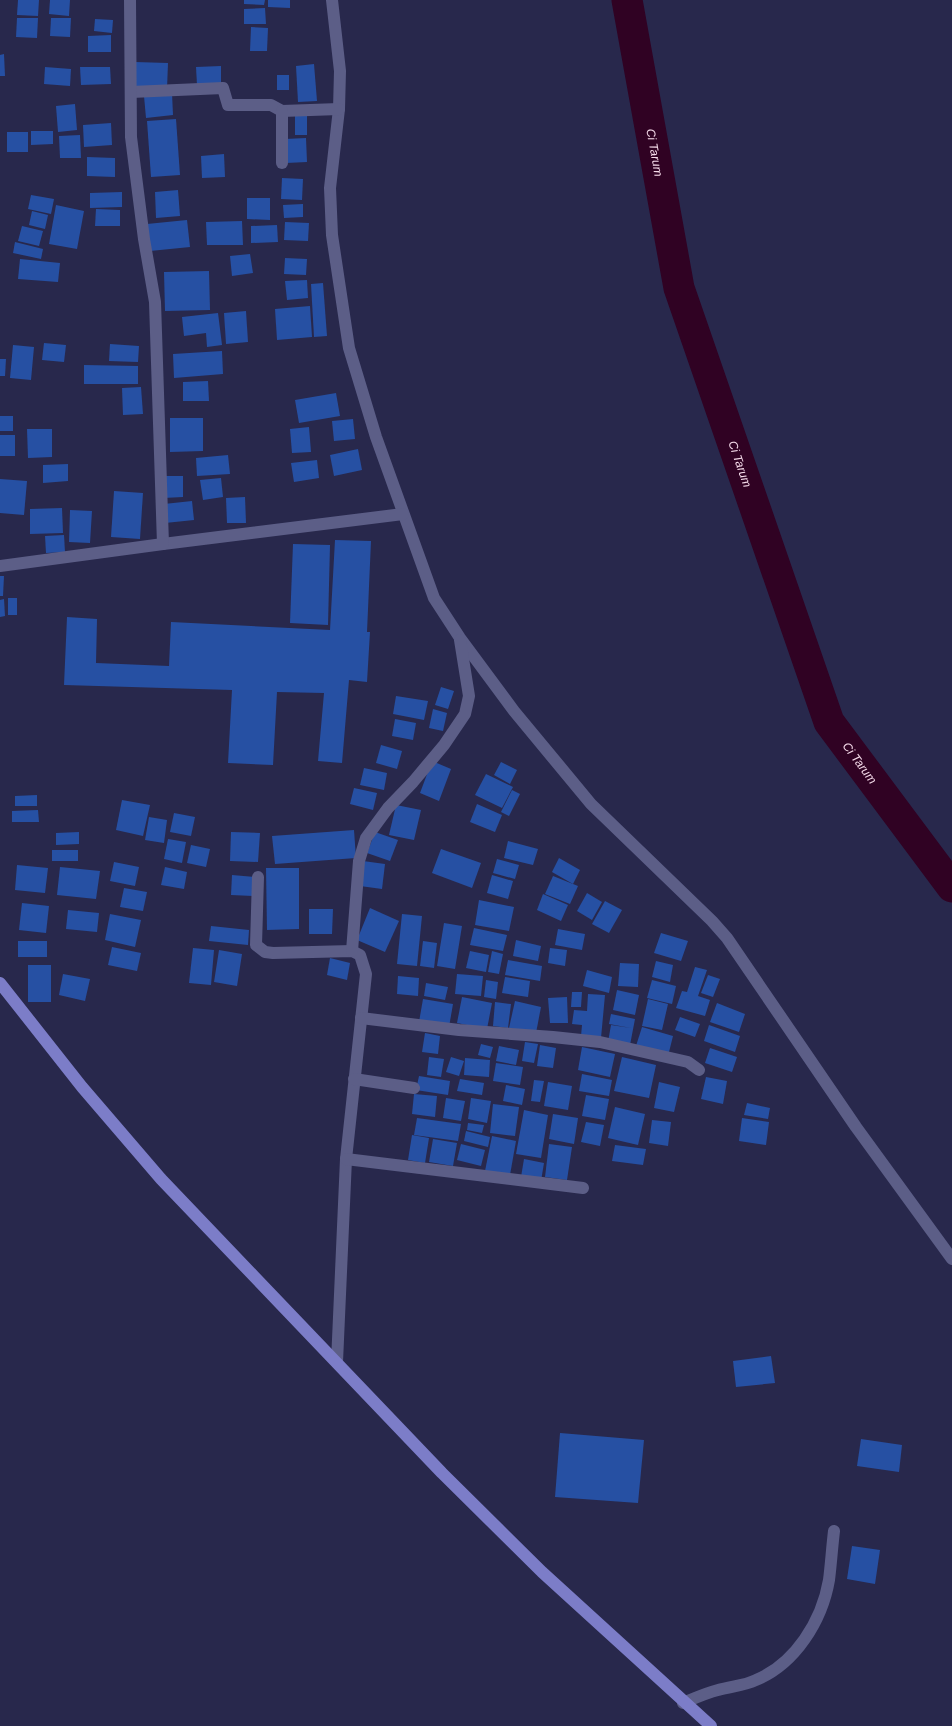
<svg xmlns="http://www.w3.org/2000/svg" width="952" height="1726" font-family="Arial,sans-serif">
	<rect width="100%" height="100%" fill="#28284c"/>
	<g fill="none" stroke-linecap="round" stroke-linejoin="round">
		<path stroke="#300223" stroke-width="31" id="s1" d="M627,0L679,288L829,722L952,887"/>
	</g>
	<g fill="#2650a3">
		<polygon points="18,0 39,0 38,16 17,15"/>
		<polygon points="50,0 70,0 69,16 49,14"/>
		<polygon points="244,0 265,0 264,5 244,4"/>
		<polygon points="268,0 290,0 290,8 268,7"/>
		<polygon points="265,8 266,24 244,24 244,9"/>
		<polygon points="17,18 38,18 37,38 16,37"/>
		<polygon points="51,18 71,18 70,37 50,36"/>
		<polygon points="95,19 113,20 112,33 94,31"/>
		<polygon points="251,27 268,28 267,51 250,51"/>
		<polygon points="111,35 111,52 88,52 88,36"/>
		<polygon points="4,54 5,76 0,76 0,55"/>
		<polygon points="135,62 168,63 167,89 133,87"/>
		<polygon points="314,64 317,101 298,102 296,66"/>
		<polygon points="221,66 221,84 197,85 196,67"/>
		<polygon points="45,67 71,69 70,86 44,84"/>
		<polygon points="80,67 110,67 111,84 81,85"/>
		<rect x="277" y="75" width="12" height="15"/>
		<polygon points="172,93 173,115 146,118 144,96"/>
		<polygon points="75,104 77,130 58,132 56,106"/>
		<rect x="295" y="116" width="12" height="19"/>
		<polygon points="176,119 180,175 151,177 147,121"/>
		<polygon points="111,123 112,145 84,147 83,125"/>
		<polygon points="31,131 53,131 53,144 31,145"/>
		<rect x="7" y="132" width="21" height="20"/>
		<polygon points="80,135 81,158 60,158 59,136"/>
		<polygon points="306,138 307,162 286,163 285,139"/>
		<polygon points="224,154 225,177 202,178 201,156"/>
		<polygon points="87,157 115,158 115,177 87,176"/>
		<polygon points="282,178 303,179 302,200 281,199"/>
		<polygon points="178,190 180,216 156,218 155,192"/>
		<polygon points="122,192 122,207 90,208 90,193"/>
		<polygon points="31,195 54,199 51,214 28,209"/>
		<polygon points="247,198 270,198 270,220 247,219"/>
		<polygon points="303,204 303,217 284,218 283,205"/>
		<polygon points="56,205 84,211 77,249 49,244"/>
		<polygon points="96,209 120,210 120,226 95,226"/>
		<polygon points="32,211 48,215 45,229 29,225"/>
		<polygon points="187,220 190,247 150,251 147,224"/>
		<polygon points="242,221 243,245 207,245 206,222"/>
		<polygon points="285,222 309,223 308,241 284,240"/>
		<polygon points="277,225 278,242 251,243 251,226"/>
		<polygon points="22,226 43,231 39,246 18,241"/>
		<polygon points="15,242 43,249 41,259 13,253"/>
		<polygon points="250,254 253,273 232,276 230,256"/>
		<polygon points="285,258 307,259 306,275 284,274"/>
		<polygon points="20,259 60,263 58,282 18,279"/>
		<polygon points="209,271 210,310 165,311 164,272"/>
		<polygon points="307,280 308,298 287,300 285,281"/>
		<polygon points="323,283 327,336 314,337 311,284"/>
		<polygon points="310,306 312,337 277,340 275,309"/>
		<polygon points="246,311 248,342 226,344 224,313"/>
		<polygon points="218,313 222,345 207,347 206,333 184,336 182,317"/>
		<polygon points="44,343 66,345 64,362 42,360"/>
		<polygon points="110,344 139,346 138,362 109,361"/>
		<polygon points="13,345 34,347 31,380 10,378"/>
		<polygon points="222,351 223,374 174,378 173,354"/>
		<polygon points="0,359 6,359 5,376 0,376"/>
		<polygon points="84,365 138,366 138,384 84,384"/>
		<polygon points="208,381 209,401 183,401 183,382"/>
		<polygon points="141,387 143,414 123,415 122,388"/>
		<polygon points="336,393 340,416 299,423 295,400"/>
		<rect x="0" y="416" width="13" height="15"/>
		<polygon points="170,418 203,418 203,451 170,452"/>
		<polygon points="353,419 355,439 334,441 332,421"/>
		<polygon points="309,427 311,452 292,453 290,429"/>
		<polygon points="27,429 52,429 52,457 28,458"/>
		<rect x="0" y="435" width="15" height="21"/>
		<polygon points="358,449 362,470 334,476 330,455"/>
		<polygon points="228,455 230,474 197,476 196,458"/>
		<polygon points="317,460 319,478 294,482 291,463"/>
		<polygon points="68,464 68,481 43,483 43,465"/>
		<polygon points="163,476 183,476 183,497 163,498"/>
		<polygon points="221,478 223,497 203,500 200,480"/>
		<polygon points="0,479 27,481 24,515 0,513"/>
		<polygon points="114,491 143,493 140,539 111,537"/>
		<polygon points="245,497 246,523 227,523 226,498"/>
		<polygon points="192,501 194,520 165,523 164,504"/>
		<polygon points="62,508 63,533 30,534 30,509"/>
		<polygon points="70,510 92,511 90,543 69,542"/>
		<polygon points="64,535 65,552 46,553 45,536"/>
		<polygon points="335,540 371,541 367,632 370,632 367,682 349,680 342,763 318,761 324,693 277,692 273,765 228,763 232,690 64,685 67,617 97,619 96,663 169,666 171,622 330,630"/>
		<polygon points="293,544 330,545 328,625 290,623"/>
		<polygon points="0,576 4,576 3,596 0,596"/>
		<rect x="8" y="598" width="9" height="17"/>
		<polygon points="4,599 5,616 0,617 0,600"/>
		<polygon points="441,687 454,691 448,709 435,705"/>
		<polygon points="396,696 428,701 424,720 393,714"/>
		<polygon points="433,709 447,713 443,731 429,728"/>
		<polygon points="395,719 416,723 413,740 392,736"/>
		<polygon points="381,745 402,751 397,769 376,763"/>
		<polygon points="432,761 451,769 439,801 420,793"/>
		<polygon points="501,762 517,770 510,784 494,775"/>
		<polygon points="364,768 387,773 384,790 360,785"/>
		<polygon points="486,774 513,787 502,808 475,795"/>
		<polygon points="354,788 377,793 373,810 350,804"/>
		<polygon points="512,790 520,794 509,816 501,812"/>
		<polygon points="37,795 37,806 15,806 15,796"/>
		<polygon points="122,800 150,805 143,836 116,830"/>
		<polygon points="477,804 502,815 495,832 470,822"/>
		<polygon points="396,805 421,810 414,840 389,835"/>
		<polygon points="38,810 39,822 12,822 12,811"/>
		<polygon points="174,813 195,817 191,836 170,832"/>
		<polygon points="149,817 167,820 164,843 145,840"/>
		<polygon points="354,830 356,858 275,864 272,836"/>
		<polygon points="79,832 79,844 56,845 56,833"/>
		<polygon points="231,832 260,833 258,862 230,861"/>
		<polygon points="375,832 398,840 390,861 367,853"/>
		<polygon points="168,839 186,842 182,863 164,859"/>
		<polygon points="508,841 538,849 533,865 504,858"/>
		<polygon points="191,845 210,849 206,867 187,863"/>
		<polygon points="441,849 481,863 472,888 432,873"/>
		<rect x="52" y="850" width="26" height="11"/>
		<polygon points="559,858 580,870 573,884 552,872"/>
		<polygon points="497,859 519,865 515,879 493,873"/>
		<polygon points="363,861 385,864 382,889 360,886"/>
		<polygon points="114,862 139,867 135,886 110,881"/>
		<polygon points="17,865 48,868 45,893 15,890"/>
		<polygon points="60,867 100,871 96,899 57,895"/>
		<polygon points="165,867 187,872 184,889 161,885"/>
		<polygon points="266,868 299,868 299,929 267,930"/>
		<polygon points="232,875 255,877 253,896 231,895"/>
		<polygon points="492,875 513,881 508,899 487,893"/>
		<polygon points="553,876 578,886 570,904 545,894"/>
		<polygon points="124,888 147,892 143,911 120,907"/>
		<polygon points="587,893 602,902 592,920 577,911"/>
		<polygon points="543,894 568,905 561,921 537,910"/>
		<polygon points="479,900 514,907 509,931 475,925"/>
		<polygon points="605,901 622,910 609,933 592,924"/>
		<polygon points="22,903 49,906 46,933 19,930"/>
		<polygon points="370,908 399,921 385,952 357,940"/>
		<polygon points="309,909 333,909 332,934 309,934"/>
		<polygon points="68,910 99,913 97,932 66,929"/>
		<polygon points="110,914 141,920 135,947 105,940"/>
		<polygon points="402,914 422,916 417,966 397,964"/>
		<polygon points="444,923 462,926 455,969 437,966"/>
		<polygon points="211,926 249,930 248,945 209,941"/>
		<polygon points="474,928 507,935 503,951 470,945"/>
		<polygon points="558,929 585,934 582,950 555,945"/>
		<polygon points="661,933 688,941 681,961 654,953"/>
		<polygon points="516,940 541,946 538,961 513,956"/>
		<rect x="18" y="941" width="29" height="16"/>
		<polygon points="423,941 437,943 434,968 420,966"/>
		<polygon points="112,947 141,953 137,971 108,965"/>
		<polygon points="193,948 214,950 211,985 189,983"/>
		<polygon points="550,948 567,950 565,966 548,963"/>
		<polygon points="219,950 242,954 237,986 214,982"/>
		<polygon points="470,951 489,955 486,972 466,968"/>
		<polygon points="492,951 503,954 499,974 488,972"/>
		<polygon points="330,958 350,963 347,980 327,975"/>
		<polygon points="508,960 542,966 540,981 505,975"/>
		<polygon points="656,961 673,965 670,982 652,977"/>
		<polygon points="620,963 639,964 638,987 618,986"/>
		<rect x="28" y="965" width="23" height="37"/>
		<polygon points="695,967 707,970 698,996 710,1000 705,1016 676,1008 682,991 687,992"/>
		<polygon points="587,970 612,977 609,993 583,986"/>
		<polygon points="63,974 90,979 85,1001 59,995"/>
		<polygon points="457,974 483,976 481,996 455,994"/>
		<polygon points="708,975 720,979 713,997 701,993"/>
		<polygon points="398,976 419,978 418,996 397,994"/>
		<polygon points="505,977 530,981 528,997 502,993"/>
		<polygon points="486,980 498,982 496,999 484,997"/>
		<polygon points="652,980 676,986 672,1004 647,998"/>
		<polygon points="426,983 448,987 445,1000 424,996"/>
		<polygon points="617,990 639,995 635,1015 613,1010"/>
		<polygon points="572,992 582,992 581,1007 571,1007"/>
		<polygon points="588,994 605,995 601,1038 581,1036 582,1025 572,1024 574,1010 587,1011"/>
		<polygon points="462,997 492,1003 487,1029 457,1023"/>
		<polygon points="567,997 568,1023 550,1023 548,998"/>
		<polygon points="423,999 453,1004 449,1027 419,1022"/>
		<polygon points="648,999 668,1004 662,1030 642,1026"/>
		<polygon points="515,1001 541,1007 536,1033 509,1028"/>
		<polygon points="495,1002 511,1004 508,1028 493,1026"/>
		<polygon points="717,1003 745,1014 739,1032 710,1022"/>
		<polygon points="611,1014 635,1019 630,1045 608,1042 611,1025 631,1028 609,1024"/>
		<polygon points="680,1017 700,1024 695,1037 675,1030"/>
		<polygon points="709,1025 740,1036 735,1052 704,1041"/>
		<polygon points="642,1027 673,1036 668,1056 636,1046"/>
		<polygon points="425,1033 440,1036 438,1054 422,1052"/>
		<polygon points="525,1042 538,1044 534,1063 522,1061"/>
		<polygon points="481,1044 493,1047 490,1058 478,1055"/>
		<polygon points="540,1045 556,1048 553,1068 537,1066"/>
		<polygon points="499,1046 519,1050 516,1065 496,1061"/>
		<polygon points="582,1047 615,1054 610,1077 578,1070"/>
		<polygon points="710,1048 737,1057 732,1072 705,1063"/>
		<polygon points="429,1057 444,1059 441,1077 427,1075"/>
		<polygon points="451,1057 464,1061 459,1076 446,1072"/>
		<polygon points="622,1057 656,1065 649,1098 614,1091"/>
		<polygon points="465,1058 490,1060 489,1077 464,1075"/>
		<polygon points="496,1063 523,1067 520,1085 493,1081"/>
		<polygon points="582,1074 612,1080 609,1096 579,1091"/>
		<polygon points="419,1076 450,1081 448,1095 416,1090"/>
		<polygon points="706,1077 727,1081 723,1104 701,1099"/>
		<polygon points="460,1079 484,1083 482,1095 457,1091"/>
		<polygon points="534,1080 544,1081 540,1102 531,1101"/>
		<polygon points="548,1082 572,1086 568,1110 544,1106"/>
		<polygon points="659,1082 680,1087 674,1112 654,1108"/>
		<polygon points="506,1085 525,1089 522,1105 503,1101"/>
		<polygon points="414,1094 437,1096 435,1117 412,1114"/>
		<polygon points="586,1095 609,1099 605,1120 582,1116"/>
		<polygon points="446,1098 465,1101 461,1121 443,1118"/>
		<polygon points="471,1098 491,1101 487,1123 468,1119"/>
		<polygon points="747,1103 770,1108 768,1119 744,1115"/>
		<polygon points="493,1104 519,1107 515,1136 490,1133"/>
		<polygon points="615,1107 645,1114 638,1145 608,1138"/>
		<polygon points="524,1110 548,1115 541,1158 516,1154"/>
		<polygon points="553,1114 578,1118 574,1144 549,1139"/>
		<polygon points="417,1118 461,1124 458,1141 414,1135"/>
		<polygon points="742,1118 769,1122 766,1145 739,1141"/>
		<polygon points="652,1120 671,1122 668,1146 649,1143"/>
		<polygon points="586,1122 604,1125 600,1146 581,1142"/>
		<polygon points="468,1123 484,1125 482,1133 467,1130"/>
		<polygon points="466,1131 490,1137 488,1147 464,1141"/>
		<polygon points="412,1135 429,1138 425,1163 408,1160"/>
		<polygon points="492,1136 516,1141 510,1175 485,1171"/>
		<polygon points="433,1139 457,1143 453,1166 429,1162"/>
		<polygon points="461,1144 485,1150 481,1166 457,1160"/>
		<polygon points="549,1144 572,1147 567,1180 545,1177"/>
		<polygon points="615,1145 646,1149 643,1165 612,1161"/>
		<polygon points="524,1159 544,1163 541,1181 521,1177"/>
		<polygon points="771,1356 775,1383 736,1387 733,1361"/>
		<polygon points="560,1433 644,1440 638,1503 555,1497"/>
		<polygon points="861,1439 902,1445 899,1472 857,1466"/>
		<polygon points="852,1546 880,1550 875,1584 847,1579"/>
	</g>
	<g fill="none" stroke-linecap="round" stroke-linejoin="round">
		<g stroke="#5c5e87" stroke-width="12">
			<polyline points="332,0 340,71 339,109 330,188 332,235 349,348 376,437 434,598 460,638 514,711 591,804 712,921 727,938 856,1127 952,1259"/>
			<polyline points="131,92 223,88 228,105 271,105 282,111 339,109"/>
			<polyline points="282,163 282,111"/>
			<polyline points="163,544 403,514"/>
			<polyline points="0,566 163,544 155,302 144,239 131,137 130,0"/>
			<polyline points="258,877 256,945 265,952 273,953 352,951 360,955 366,974 346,1159 337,1362"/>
			<polyline points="352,951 359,861 366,838 388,808 413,782 444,745 465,714 469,696 460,640"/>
			<polyline points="361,1018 459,1030 553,1037 600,1042 688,1062 699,1070"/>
			<polyline points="354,1079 414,1088"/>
			<polyline points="346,1159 583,1188"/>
			<path d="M683,1703C695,1698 706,1693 718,1690C731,1686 744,1686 756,1680C795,1664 822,1621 829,1580C831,1564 832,1548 834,1531"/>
		</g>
		<polyline stroke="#7c7dc8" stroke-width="12" points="0,983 82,1087 161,1179 442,1473 542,1572 711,1726"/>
	</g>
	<g text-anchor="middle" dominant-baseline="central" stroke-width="3.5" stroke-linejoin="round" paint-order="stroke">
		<g font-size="12" font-style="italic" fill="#f5dbea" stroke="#28284c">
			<text stroke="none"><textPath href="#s1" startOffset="155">Ci Tarum</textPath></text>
			<text stroke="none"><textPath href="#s1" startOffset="479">Ci Tarum</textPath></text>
			<text stroke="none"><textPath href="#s1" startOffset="803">Ci Tarum</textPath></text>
		</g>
	</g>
</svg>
